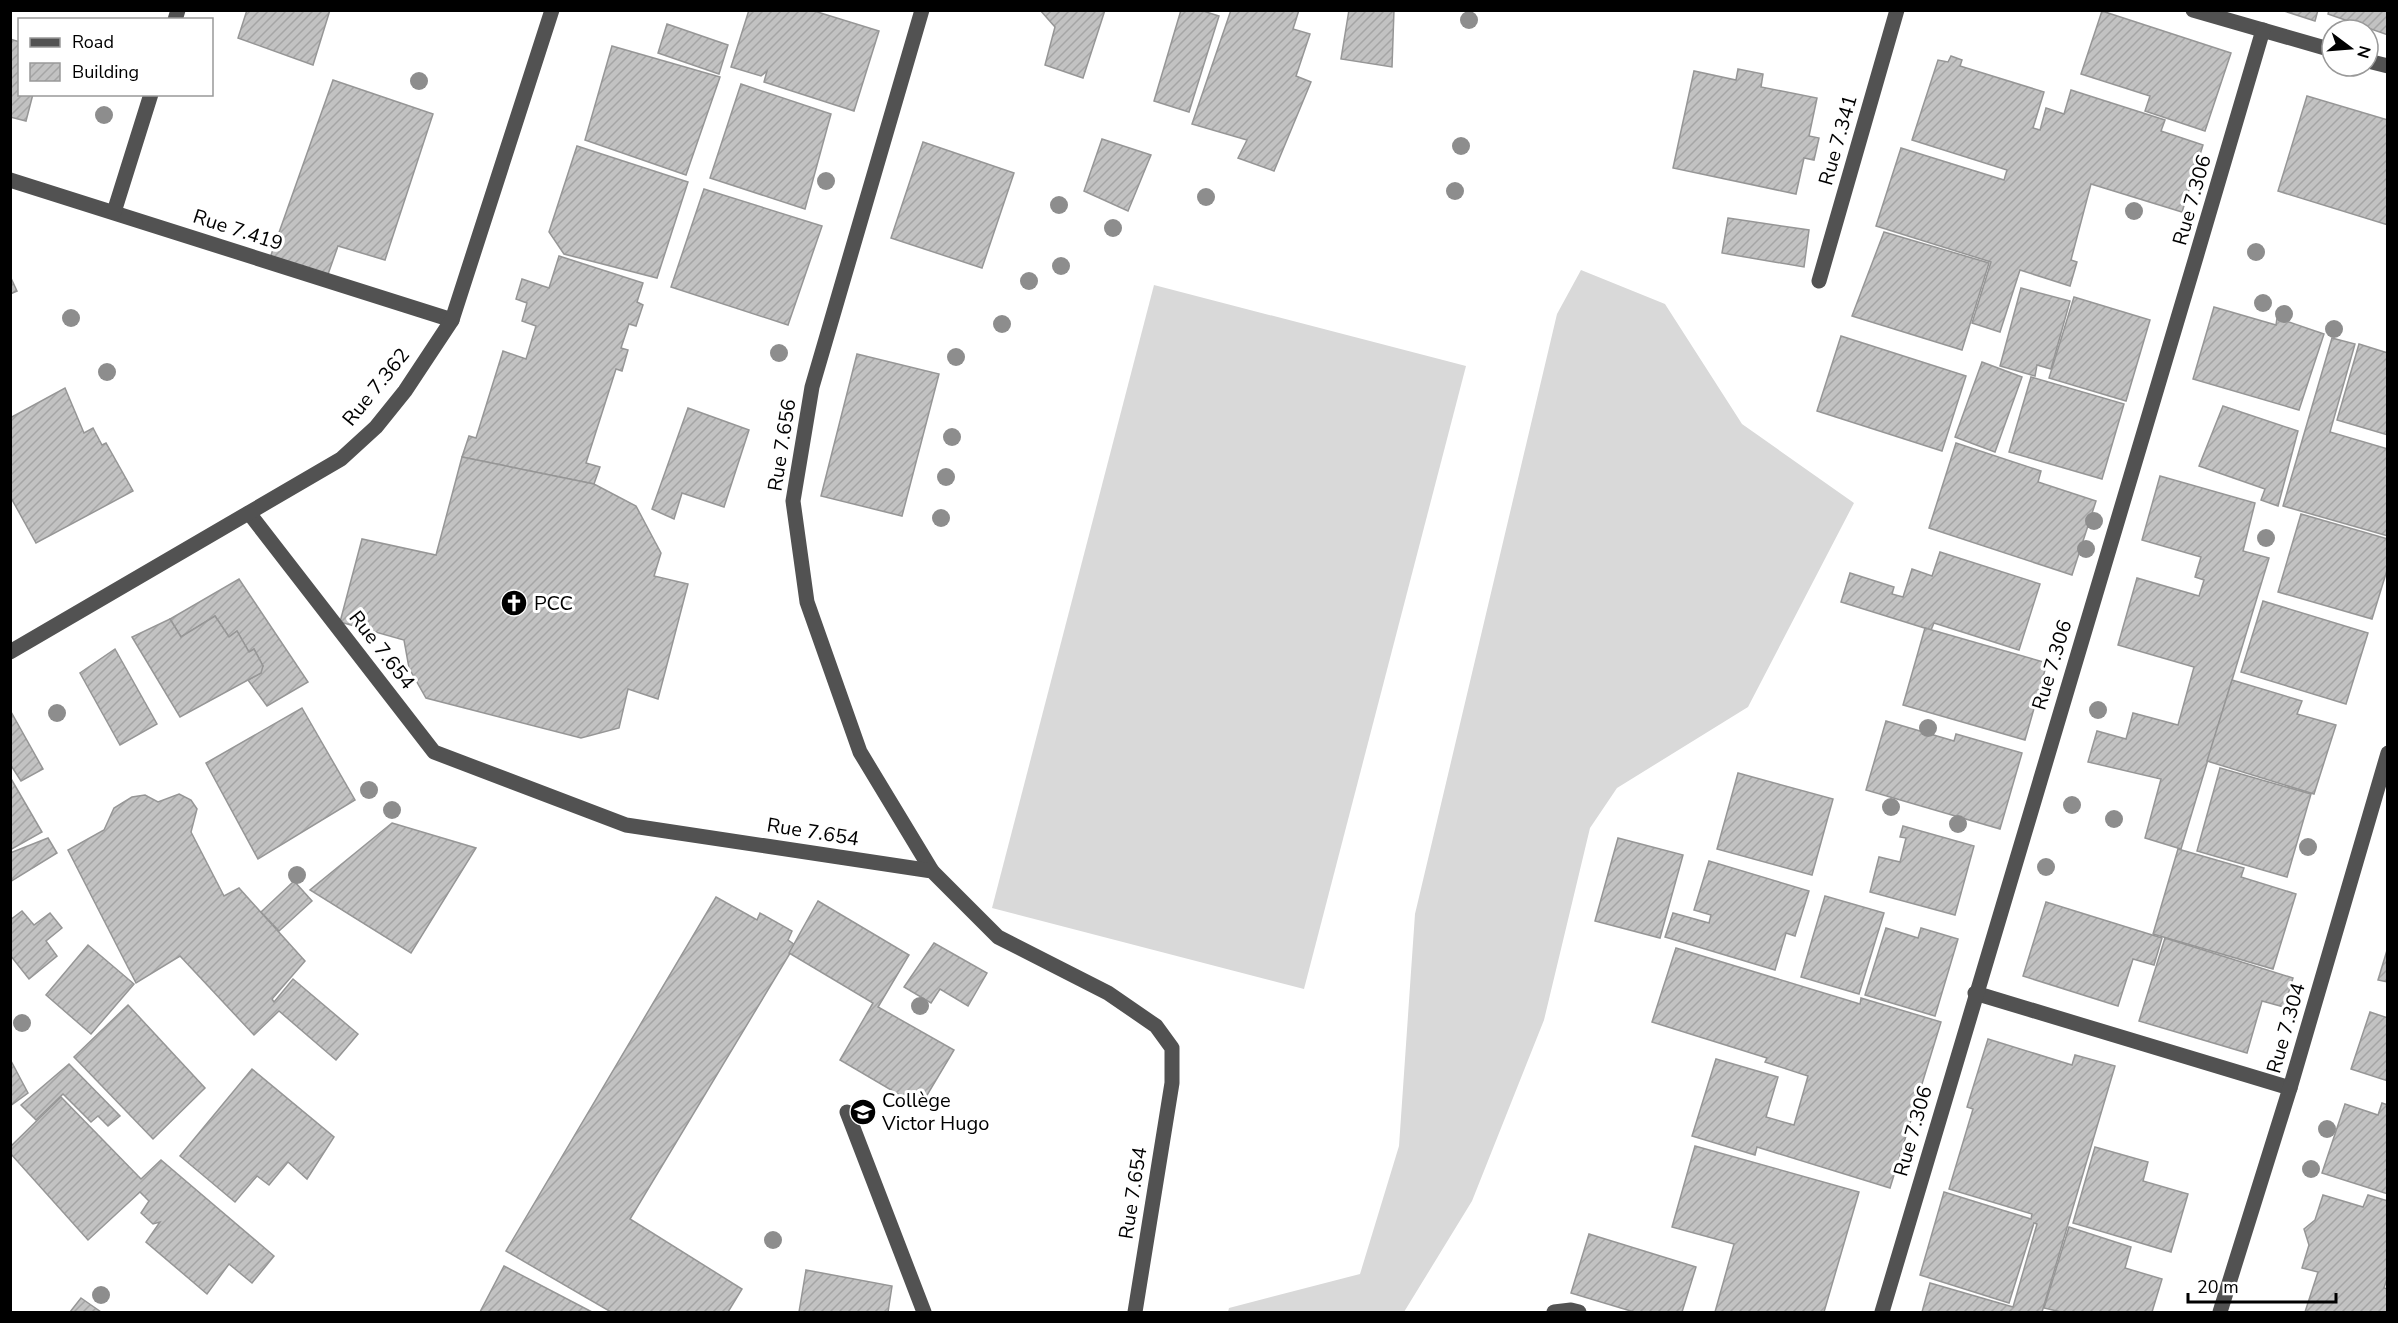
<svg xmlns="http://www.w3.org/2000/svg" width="2398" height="1323" font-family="'Nunito Sans',sans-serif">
	<defs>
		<pattern id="building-hatch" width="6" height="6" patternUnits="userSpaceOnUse" patternTransform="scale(1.5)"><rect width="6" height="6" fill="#c2c2c2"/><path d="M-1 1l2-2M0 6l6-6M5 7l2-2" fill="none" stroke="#a5a5a5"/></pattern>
	</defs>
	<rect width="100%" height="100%" fill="#fff"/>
	<g fill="#d9d9d9">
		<polygon points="1581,270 1665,304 1742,424 1854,503 1748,707 1617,788 1590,828 1544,1020 1472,1201 1404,1312 1228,1312 1229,1308 1360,1274 1399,1146 1415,914 1557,314"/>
		<polygon points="1154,285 1466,366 1304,989 992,908"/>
	</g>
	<g fill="url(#building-hatch)" stroke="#969696" stroke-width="1.5">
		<polygon points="247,10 330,10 313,65 238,38"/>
		<polygon points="749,10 811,10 879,31 854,111 764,82 767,71 761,76 731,67"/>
		<polygon points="1040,10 1105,10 1083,78 1045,65 1055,27"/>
		<polygon points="1181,10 1200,10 1219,16 1189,112 1154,101"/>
		<polygon points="1231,10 1299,10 1293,29 1310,34 1296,76 1311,82 1274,171 1238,158 1247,140 1192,124"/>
		<polygon points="1349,10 1394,10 1392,67 1341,59"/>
		<polygon points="2281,10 2318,10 2315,21"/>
		<polygon points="2329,10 2388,10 2388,35 2328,14"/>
		<polygon points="2102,11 2231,53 2205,131 2145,111 2150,96 2081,74"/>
		<polygon points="667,24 728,45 719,74 658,53"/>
		<polygon points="10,39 20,42 20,94 33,94 26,121 10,117"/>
		<polygon points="612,46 720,77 686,175 585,140"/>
		<polygon points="1951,56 1962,60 1960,66 2044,92 2033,128 2040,130 2046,108 2064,114 2071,90 2165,120 2161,131 2203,145 2182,212 2091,184 2071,260 2077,262 2070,286 2020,270 2000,332 1972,323 1991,262 1876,226 1901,148 2004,180 2007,170 1912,140 1938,60 1948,62"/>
		<polygon points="1738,69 1763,74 1761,87 1817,98 1809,136 1819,138 1814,160 1804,158 1796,194 1673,168 1694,71 1736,80"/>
		<polygon points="333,80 433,114 385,260 338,246 327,277 270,258"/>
		<polygon points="741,84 831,114 805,209 710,178"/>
		<polygon points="2307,96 2388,120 2388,225 2278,191"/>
		<polygon points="1102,139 1151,155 1128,211 1084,191"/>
		<polygon points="923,142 1014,173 982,268 891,238"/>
		<polygon points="577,146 688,182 657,278 564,254 549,232"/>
		<polygon points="704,189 822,226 788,325 671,287"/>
		<polygon points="1728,218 1809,230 1804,267 1722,253"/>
		<polygon points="1884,232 1989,263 1962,350 1852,316"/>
		<polygon points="559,256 643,283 637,302 643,305 636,326 629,324 621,348 628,350 622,371 616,369 586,463 600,467 594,484 462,457 469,436 476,438 503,351 526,359 536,326 522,321 527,303 516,299 522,279 549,288"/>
		<polygon points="10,276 17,291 10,294"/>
		<polygon points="2021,288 2070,301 2051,369 2037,365 2035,376 2000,366"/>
		<polygon points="2074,297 2150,320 2126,401 2049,378"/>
		<polygon points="2214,307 2276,325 2277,318 2324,334 2299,410 2193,379"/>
		<polygon points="1841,336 1966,376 1942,451 1817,411"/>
		<polygon points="2332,338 2355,344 2330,432 2388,449 2388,536 2283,506"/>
		<polygon points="2359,344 2388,353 2388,435 2337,420"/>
		<polygon points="857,354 939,374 902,516 821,496"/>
		<polygon points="1982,362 2022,377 1995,452 1955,437"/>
		<polygon points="2031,377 2124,404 2102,479 2009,452"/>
		<polygon points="65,388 84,433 93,428 102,445 106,443 133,491 36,543 10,496 10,418"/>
		<polygon points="2223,406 2298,431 2278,506 2261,500 2265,489 2199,466"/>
		<polygon points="688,408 749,430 724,507 682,493 674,519 652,509"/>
		<polygon points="1956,443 2041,471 2038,482 2096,501 2072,575 1929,528"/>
		<polygon points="462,457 594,484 636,506 661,553 654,576 688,584 658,699 628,689 619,728 581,738 426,698 409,668 404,640 340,622 362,539 436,555"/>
		<polygon points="2160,476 2255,503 2243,551 2269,558 2181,849 2145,838 2161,779 2088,762 2097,731 2126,739 2133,713 2178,725 2194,667 2118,645 2137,578 2199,596 2204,580 2195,577 2201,557 2142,540"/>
		<polygon points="2301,514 2388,539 2388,567 2372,619 2278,592"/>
		<polygon points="1940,552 2040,584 2019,650 1934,623 1931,630 1841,602 1850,573 1894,587 1892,594 1903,597 1912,569 1932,576"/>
		<polygon points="239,579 308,682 267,706 248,680 261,673 259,668 263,666 254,649 249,652 237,631 229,637 215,616 181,637 170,619"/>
		<polygon points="2263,601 2368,633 2346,704 2241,672"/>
		<polygon points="215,616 229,637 237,631 249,652 254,649 263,666 261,673 180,717 132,637 170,619 181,637"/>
		<polygon points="1925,628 2047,663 2025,740 1903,705"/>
		<polygon points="115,649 157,724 120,745 80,673"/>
		<polygon points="2232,680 2302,701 2297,714 2336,725 2314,794 2207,761"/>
		<polygon points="302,708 355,800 258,859 206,763"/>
		<polygon points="10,710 43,769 21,781 10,764"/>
		<polygon points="1886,721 1954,741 1956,734 2022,753 2000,829 1866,790"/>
		<polygon points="2220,768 2311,794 2287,877 2197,851"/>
		<polygon points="1738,773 1833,799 1812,875 1717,849"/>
		<polygon points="10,777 42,832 10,850"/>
		<polygon points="179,794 191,800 197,809 191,832 224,896 239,888 305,961 272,999 274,1002 293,979 358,1034 336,1060 279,1011 254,1035 180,956 136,983 68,850 104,830 114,808 132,797 145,795 158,802"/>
		<polygon points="392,823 476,848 411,953 310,890"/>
		<polygon points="1903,826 1974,846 1955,915 1870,892 1879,857 1900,862 1906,838 1900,837"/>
		<polygon points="48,838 57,853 10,882 10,853"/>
		<polygon points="1618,838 1683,855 1660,938 1595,921"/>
		<polygon points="2178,849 2244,868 2241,877 2296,894 2273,969 2153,934"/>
		<polygon points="1709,861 1809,891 1795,936 1786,933 1775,970 1665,937 1673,913 1709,923 1711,915 1694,910"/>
		<polygon points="294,881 312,901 279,931 261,912"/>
		<polygon points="1825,896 1884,913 1859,994 1801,977"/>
		<polygon points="716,897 757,920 760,913 792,931 788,940 795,945 630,1219 742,1289 728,1312 611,1312 506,1251"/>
		<polygon points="818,901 909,955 878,1007 954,1050 920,1107 840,1060 873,1003 789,953"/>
		<polygon points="2046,902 2162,938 2154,965 2133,959 2118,1006 2023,976"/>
		<polygon points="22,911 34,925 50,913 62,928 46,941 57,956 29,979 10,955 10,920"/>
		<polygon points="1886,928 1918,938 1921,928 1958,939 1935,1016 1865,995"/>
		<polygon points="2165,938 2293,978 2284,1007 2262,1001 2247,1053 2139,1021"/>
		<polygon points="934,943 987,973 968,1006 940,989 931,1003 904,987"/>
		<polygon points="88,945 134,984 91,1034 46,995"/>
		<polygon points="2388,947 2388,982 2378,980"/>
		<polygon points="1676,948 1860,1004 1861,998 1941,1022 1890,1188 1757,1147 1755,1155 1692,1136 1716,1059 1778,1077 1766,1117 1794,1125 1808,1076 1765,1062 1767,1058 1652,1022"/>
		<polygon points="128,1005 205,1088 153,1139 74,1057"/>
		<polygon points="2370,1012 2388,1018 2388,1081 2351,1069"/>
		<polygon points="1988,1039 2072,1065 2075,1055 2115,1066 2042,1312 1922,1312 1930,1283 2013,1307 2037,1224 2034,1223 2009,1303 1920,1275 1944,1192 2031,1219 2032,1214 1949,1189 1973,1109 1967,1107"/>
		<polygon points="10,1059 28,1093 10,1106"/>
		<polygon points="69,1064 120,1116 108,1126 98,1116 91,1122 63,1094 36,1120 21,1105"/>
		<polygon points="252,1069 334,1137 307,1179 288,1162 269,1185 257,1176 235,1202 180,1156"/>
		<polygon points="61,1097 141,1179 161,1160 274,1256 252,1283 229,1264 207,1294 146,1242 160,1222 153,1224 141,1213 149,1201 140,1192 88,1240 10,1153 10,1147"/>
		<polygon points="2382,1103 2388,1105 2388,1194 2322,1173 2345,1104 2378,1115"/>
		<polygon points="1695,1146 1859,1192 1824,1312 1715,1312 1734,1244 1672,1227"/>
		<polygon points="2095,1147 2148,1162 2143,1181 2188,1194 2171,1252 2073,1223"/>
		<polygon points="2323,1195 2363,1207 2368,1195 2388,1201 2388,1276 2384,1288 2388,1289 2388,1312 2305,1312 2318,1272 2302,1268 2309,1245 2304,1229 2315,1220"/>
		<polygon points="2069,1227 2131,1247 2125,1268 2162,1279 2152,1312 2061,1312 2044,1308"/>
		<polygon points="1589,1234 1696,1267 1682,1312 1634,1312 1571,1293"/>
		<polygon points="504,1266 592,1312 480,1312"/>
		<polygon points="806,1270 892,1286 888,1312 799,1312"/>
		<polygon points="81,1298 101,1312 70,1312"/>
	</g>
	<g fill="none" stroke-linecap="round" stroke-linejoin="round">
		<g stroke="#525252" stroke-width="15">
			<polyline points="922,10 812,387 793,501 807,602 860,752 932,871"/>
			<polyline points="2193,10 2332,50"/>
			<polyline points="175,20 178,10"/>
			<polyline points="2368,61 2388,66"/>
			<polyline points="10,180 452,320"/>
			<polyline points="114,212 151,94"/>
			<polyline points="1819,281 1897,10"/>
			<polyline points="249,513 434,752 626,825 932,871 998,937 1108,993 1156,1026 1172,1048 1172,1083 1135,1312"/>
			<polyline points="10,652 341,459 376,427 405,391 452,320 552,10"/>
			<polyline points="1975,993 2290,1088"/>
			<polyline points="847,1112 924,1312"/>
			<polyline points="1554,1312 1571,1310 1579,1312"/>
			<path d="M1882,1312C2006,884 2138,458 2263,30"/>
			<polyline points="2220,1312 2290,1088 2388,753"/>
		</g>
	</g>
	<g fill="#8d8d8d">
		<circle cx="1469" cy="20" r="9"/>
		<circle cx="419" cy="81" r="9"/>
		<circle cx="104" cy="115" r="9"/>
		<circle cx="1461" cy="146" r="9"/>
		<circle cx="826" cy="181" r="9"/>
		<circle cx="1455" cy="191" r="9"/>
		<circle cx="1206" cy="197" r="9"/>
		<circle cx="1059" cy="205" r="9"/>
		<circle cx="2134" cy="211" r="9"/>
		<circle cx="1113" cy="228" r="9"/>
		<circle cx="2256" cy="252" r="9"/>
		<circle cx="1061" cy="266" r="9"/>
		<circle cx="1029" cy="281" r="9"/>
		<circle cx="2263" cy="303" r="9"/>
		<circle cx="2284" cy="314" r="9"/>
		<circle cx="71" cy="318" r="9"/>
		<circle cx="1002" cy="324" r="9"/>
		<circle cx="2334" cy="329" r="9"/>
		<circle cx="779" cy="353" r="9"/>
		<circle cx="956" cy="357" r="9"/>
		<circle cx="107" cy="372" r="9"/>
		<circle cx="952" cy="437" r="9"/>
		<circle cx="946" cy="477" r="9"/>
		<circle cx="941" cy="518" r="9"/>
		<circle cx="2094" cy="521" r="9"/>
		<circle cx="2266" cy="538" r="9"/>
		<circle cx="2086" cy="549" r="9"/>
		<circle cx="2098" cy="710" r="9"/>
		<circle cx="57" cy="713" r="9"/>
		<circle cx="1928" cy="728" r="9"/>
		<circle cx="369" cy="790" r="9"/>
		<circle cx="2072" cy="805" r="9"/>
		<circle cx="1891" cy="807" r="9"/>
		<circle cx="392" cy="810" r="9"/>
		<circle cx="2114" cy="819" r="9"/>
		<circle cx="1958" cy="824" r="9"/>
		<circle cx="2308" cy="847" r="9"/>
		<circle cx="2046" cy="867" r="9"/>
		<circle cx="297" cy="875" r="9"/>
		<circle cx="920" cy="1006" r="9"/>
		<circle cx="22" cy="1023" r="9"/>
		<circle cx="2327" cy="1129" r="9"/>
		<circle cx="2311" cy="1169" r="9"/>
		<circle cx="773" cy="1240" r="9"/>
		<circle cx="101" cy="1295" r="9"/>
	</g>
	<defs>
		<symbol id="church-disc" viewBox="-11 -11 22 22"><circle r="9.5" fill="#000" stroke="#fff"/><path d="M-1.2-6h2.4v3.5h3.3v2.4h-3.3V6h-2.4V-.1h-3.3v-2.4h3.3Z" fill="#fff"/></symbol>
		<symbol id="school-disc" viewBox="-11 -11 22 22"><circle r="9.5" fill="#000" stroke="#fff"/><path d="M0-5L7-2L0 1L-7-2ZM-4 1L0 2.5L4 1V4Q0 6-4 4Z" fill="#fff"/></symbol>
	</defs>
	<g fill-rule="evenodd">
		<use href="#church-disc" x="499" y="588" width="30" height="30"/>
		<use href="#school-disc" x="848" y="1097" width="30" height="30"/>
	</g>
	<g text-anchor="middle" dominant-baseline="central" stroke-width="6" stroke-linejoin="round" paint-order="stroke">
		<g font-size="20" fill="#000" stroke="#fff">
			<text transform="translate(1838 140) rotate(-74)">Rue 7.341</text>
			<text transform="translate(2192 200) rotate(-74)">Rue 7.306</text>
			<text transform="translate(238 230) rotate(18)">Rue 7.419</text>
			<text transform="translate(376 387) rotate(-51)">Rue 7.362</text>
			<text transform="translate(782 445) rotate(-81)">Rue 7.656</text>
			<text transform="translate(382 650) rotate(52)">Rue 7.654</text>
			<text transform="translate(2052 665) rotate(-73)">Rue 7.306</text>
			<text transform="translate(813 832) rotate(9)">Rue 7.654</text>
			<text transform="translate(2286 1028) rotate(-74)">Rue 7.304</text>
			<text transform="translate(1913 1131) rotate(-74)">Rue 7.306</text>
			<text transform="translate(1133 1193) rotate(-81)">Rue 7.654</text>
		</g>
		<g font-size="20" fill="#000" stroke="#fff" text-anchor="start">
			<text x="534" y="603">PCC</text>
			<text x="882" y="1100">Collège<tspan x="882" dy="23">Victor Hugo</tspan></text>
		</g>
	</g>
	<rect width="2398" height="1323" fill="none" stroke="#000000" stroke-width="24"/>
	<rect x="18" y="18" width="195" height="78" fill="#ffffff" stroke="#999999" stroke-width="1.5"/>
	<rect x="30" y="38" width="30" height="9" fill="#525252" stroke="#999999" stroke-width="1.5"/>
	<text x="72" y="48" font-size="18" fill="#000000">Road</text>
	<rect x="30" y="63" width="30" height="18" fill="url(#building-hatch)" stroke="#999999" stroke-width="1.5"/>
	<text x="72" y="78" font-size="18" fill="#000000">Building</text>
	<g transform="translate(2350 48) rotate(106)"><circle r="28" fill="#ffffff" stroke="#999999" stroke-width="1.5"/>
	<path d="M0-4.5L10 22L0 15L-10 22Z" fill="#000000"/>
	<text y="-9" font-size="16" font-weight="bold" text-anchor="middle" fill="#000000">N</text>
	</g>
	<path d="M2188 1293v9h148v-9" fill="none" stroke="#000000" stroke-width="3"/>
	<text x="2197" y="1293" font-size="18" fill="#000000" stroke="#ffffff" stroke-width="4.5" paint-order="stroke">20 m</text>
</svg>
